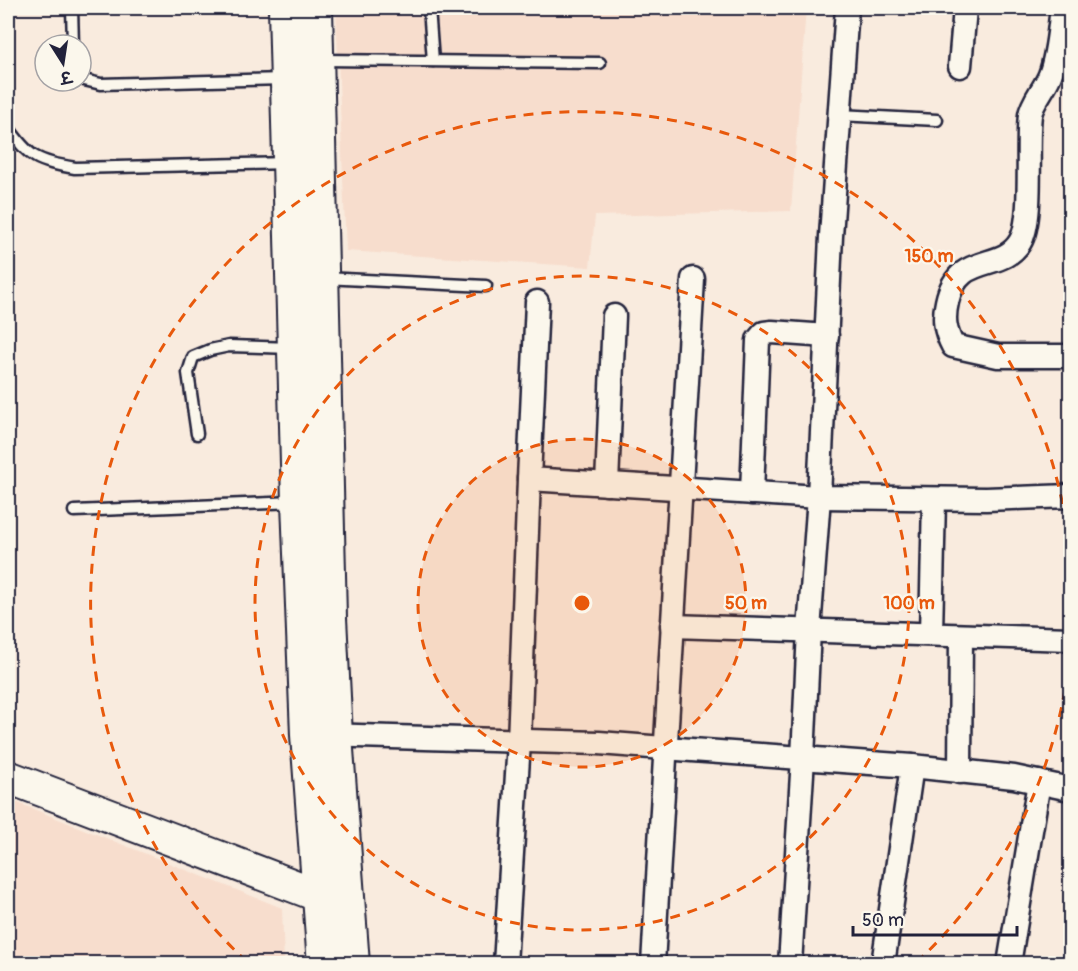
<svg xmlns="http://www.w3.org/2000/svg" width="1078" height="971" font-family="Pangolin,'Playpen Sans Deva',sans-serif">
	<rect width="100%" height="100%" fill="#f9ebde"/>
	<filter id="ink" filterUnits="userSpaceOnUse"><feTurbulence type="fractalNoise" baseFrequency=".0167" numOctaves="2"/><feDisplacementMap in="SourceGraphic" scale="12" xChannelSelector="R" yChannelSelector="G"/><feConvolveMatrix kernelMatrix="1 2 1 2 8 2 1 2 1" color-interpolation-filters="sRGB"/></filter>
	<g filter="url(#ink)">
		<g fill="#f7ddcd">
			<polygon points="336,8 806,8 791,211 595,216 590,267 346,251"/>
			<polygon points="8,799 282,908 284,963 8,963"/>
		</g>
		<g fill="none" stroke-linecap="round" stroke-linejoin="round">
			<defs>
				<g id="service">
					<polyline points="72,8 73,45"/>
					<polyline points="429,8 433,61"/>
					<polyline points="321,60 600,63"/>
					<polyline points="81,76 84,80 101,84 283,79"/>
					<polyline points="839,115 937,120"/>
					<path d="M8,127C30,159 37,161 75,168L288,163"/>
					<polyline points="324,278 486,286"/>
					<polyline points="197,434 188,373 193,357 210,350 229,346 291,348"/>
					<polyline points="74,511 295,502"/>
				</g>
				<g id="minor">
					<path d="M1062,8C1059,30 1058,54 1050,75C1045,88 1032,102 1030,115C1026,146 1034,219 1020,242C1001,273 958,251 947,302C943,319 945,331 953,346L998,356H1070"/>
					<polyline points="960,66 965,8"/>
					<polyline points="529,479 537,302"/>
					<polyline points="607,484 614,316"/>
					<polyline points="752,493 758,340 764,333 772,332 827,336"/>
					<polyline points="672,626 1070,639"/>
					<polyline points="931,634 934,499"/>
					<polyline points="323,735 599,743 664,748 912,766 1014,777 1070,789"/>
					<polyline points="960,772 961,636"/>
					<polyline points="505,964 519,742 529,479 819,497 986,499 1070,496"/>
					<polyline points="653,964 693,279"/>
					<polyline points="790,964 803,758 809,630 819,497 831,236 847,8"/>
					<polyline points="883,964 912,766"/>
					<polyline points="1009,964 1039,782"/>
				</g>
				<g id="secondary">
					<polyline points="285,8 298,502 307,735 324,964"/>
					<polyline points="316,8 330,618 336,736 353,964"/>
					<polyline points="8,777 336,902"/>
				</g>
			</defs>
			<use href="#service" stroke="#22223b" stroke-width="15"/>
			<use href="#minor" stroke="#22223b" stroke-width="27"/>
			<use href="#secondary" stroke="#22223b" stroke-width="36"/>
			<use href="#service" stroke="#fbf7ec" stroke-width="10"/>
			<use href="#minor" stroke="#fbf7ec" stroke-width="22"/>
			<use href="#secondary" stroke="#fbf7ec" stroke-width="32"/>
		</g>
	</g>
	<circle cx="582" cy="603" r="164" fill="#e8590c" fill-opacity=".12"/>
	<g fill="none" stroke="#e8590c" stroke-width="3" stroke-dasharray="10 8">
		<circle cx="582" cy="603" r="164"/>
		<circle cx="582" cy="603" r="327"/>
		<path d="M1070 654A491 491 0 0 1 917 962M247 962A491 491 0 1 1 1070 552"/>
	</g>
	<circle cx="582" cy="603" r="9" fill="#e8590c" stroke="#fbf7ec" stroke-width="3"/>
	<g font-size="18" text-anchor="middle" font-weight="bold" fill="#e8590c" stroke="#fbf7ec" stroke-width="4.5" stroke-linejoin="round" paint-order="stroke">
		<text x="929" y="262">150 m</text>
		<text x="746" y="609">50 m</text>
		<text x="909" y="609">100 m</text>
	</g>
	<rect width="1078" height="971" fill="none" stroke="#fbf7ec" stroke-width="30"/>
	<rect x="15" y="15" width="1048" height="941" fill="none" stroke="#22223b" stroke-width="2" filter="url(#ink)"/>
	<g transform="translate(63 63) rotate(168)"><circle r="28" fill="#fbf7ec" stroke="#a4a2a5" stroke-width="1.5"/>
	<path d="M0-4.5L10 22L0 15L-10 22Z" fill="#22223b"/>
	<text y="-9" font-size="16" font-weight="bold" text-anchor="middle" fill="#22223b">उ</text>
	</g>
	<path d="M853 926v9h164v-9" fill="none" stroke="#22223b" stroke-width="3"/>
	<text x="862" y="926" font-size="18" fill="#22223b" stroke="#fbf7ec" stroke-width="4.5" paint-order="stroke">50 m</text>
</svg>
